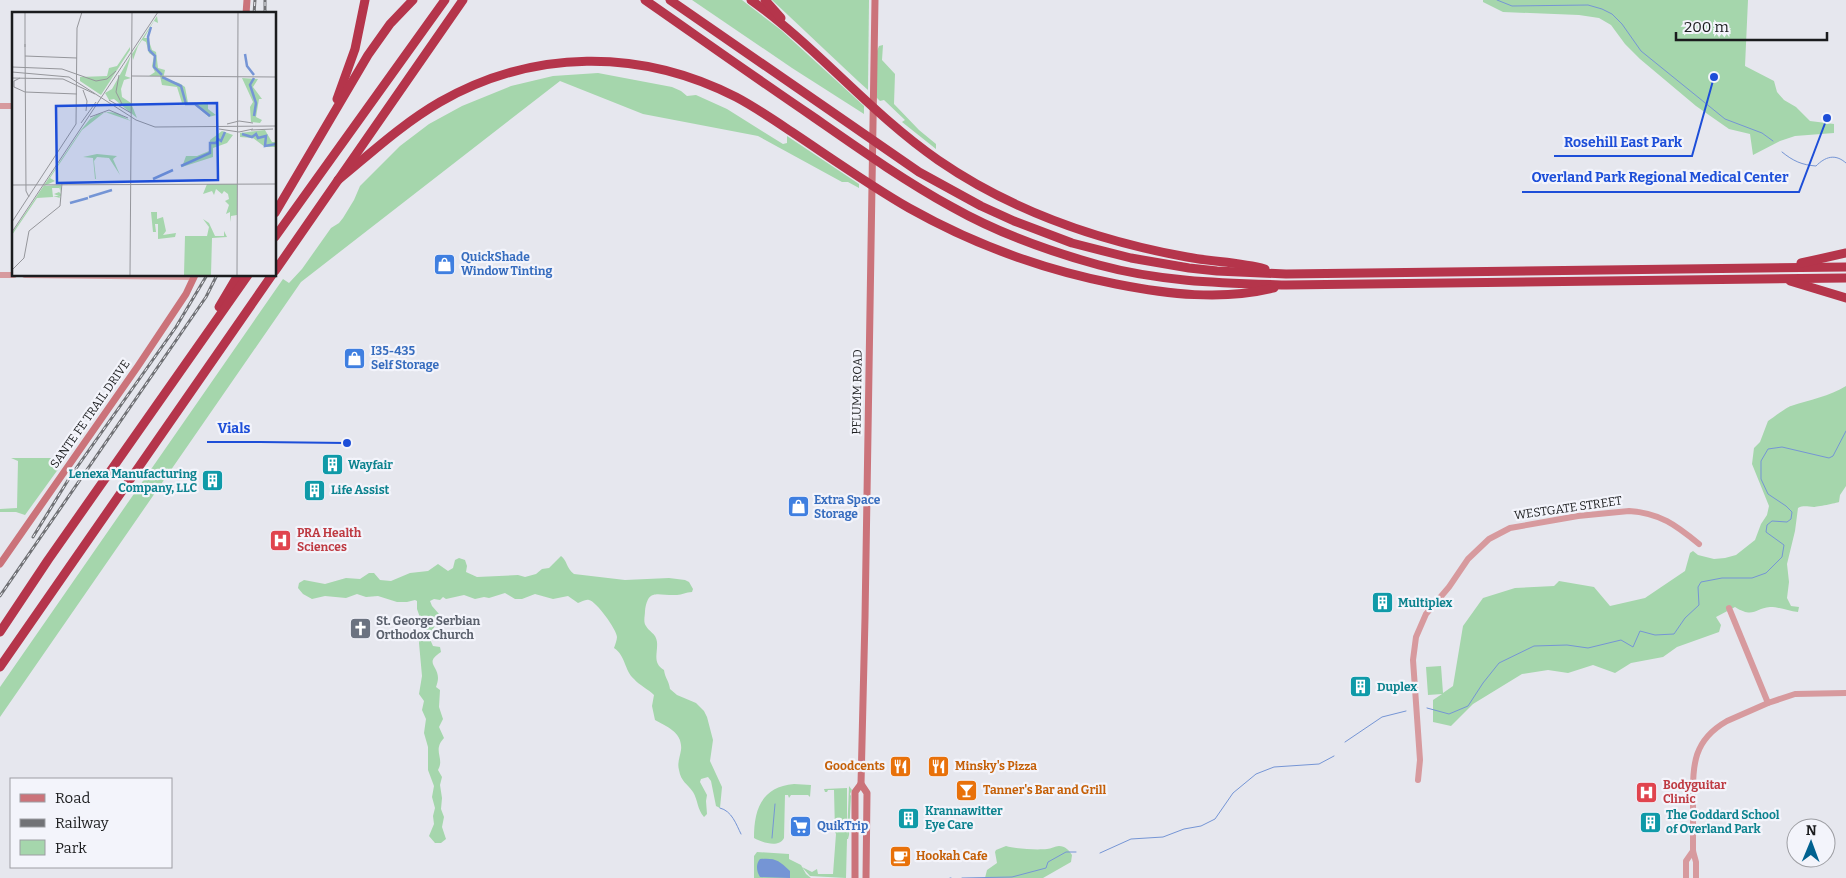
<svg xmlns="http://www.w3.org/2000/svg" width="1846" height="878" font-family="Bitter,serif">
	<rect width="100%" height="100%" fill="#e6e7ee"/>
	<g fill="#a5d6ac">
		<polygon points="692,0 742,0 781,30 864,106 864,114 792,68"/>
		<polygon points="772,0 869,0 868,90 858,81"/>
		<polygon points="1483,0 1748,0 1745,66 1774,81 1777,92 1784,100 1796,107 1810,121 1834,124 1834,133 1795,136 1780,141 1753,155 1750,134 1729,129 1696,106 1640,59 1625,44 1611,25 1599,18 1579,15 1503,12 1483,2"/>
		<polygon points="883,45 882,60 895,74 894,104 919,130 936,144 936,149 902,122 905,120 884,100 880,101 876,97 877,51 879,46"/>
		<polygon points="598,73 672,87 681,91 687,96 696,95 727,109 783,144 787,143 787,136 859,184 859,188 848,182 842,182 758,136 643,114 560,81 301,282 0,717 0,687 283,279 289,283 302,269 331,228 339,223 343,218 354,200 360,186 400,146 429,124 462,106 511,86 553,76"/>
		<path d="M1846,386V486L1840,495L1839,502C1837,503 1816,507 1814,507C1808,507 1804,505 1798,508L1795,531L1787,564L1789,582L1787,598L1791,606L1799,607L1798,612C1788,611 1780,607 1770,607C1755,608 1754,619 1735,607L1716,617L1721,625L1719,632L1677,647L1663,657L1631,663L1615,673L1593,665L1568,673L1548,670L1522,674L1473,704L1451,726L1433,722V700L1442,694L1428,695L1426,667L1441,666L1443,693L1453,686L1463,626L1483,598L1515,588L1554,586L1559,581L1594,587L1610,606L1645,598L1685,571L1690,553L1693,551L1698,555L1714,559L1725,558L1736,555L1755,540L1761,524L1767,515L1769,506L1752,464L1754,448L1760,442L1768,421C1774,417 1787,407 1791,406C1809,400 1830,396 1846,386Z"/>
		<polygon points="11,458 55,458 60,462 59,468 25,515 16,512 0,512 0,509 17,508 18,461"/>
		<path d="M561,556C567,560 566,568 574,574L625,580L669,578L685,580L689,582L693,589L692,592C686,592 682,595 677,595C658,596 648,587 645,611C645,616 643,622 646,626C649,632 656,633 657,642C658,653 652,663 664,670C665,678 669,681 670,689L677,695L696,703L704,711L707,717L713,740L710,761L722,787L720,808L716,806L711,781L708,777L701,779L700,782L707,795L706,801L707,814L704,817C697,809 698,800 693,792C687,783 681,782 679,770C677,763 680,757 681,750C683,733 668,727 655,720L652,706L654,695C648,689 639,685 634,679C624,670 626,656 614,648C615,645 617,640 617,637C617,630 596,601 589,600C585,599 582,602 578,603L568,596L553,599L535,594L522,599H515L505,593L489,598L484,597L475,599L464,595L446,599L443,597L440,600L434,599L430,601L432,606L439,614L433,630L428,635L433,646L440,647L441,652C424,663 438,665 438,678C438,681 437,684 436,687L440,690L439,707L443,719L439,727L444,738C432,751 445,758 438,770L442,777L440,785L442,798L441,809L444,817L442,827L446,839L441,843H435L429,836L434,824L433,816L435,808L432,797L434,786L428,770V747L424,733L426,719L422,710L424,701L419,694L422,676L419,643L422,623L417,609V601L415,600L407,602H397L378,596L366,597L357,594L346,598L325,596L312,599L303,594L298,588L299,583L304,580L325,584L346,578L360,579L369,573H374L380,580L391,581L410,573L428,571L438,564L448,571L453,568L455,560L459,558L465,560L467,566L466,572L477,577L518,575L525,577L536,574L542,569L549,568Z"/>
		<path d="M794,784L811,785L810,797L808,795H791L789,798L788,795H785L784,838C779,848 763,843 754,838C754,810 761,787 794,784Z"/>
		<polygon points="849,786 852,790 850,794 851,796 849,835 848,839 847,839 846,878 810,876 802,867 812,872 817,869 818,874 833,874 836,834 835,832 834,790 828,790 827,792 825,792 824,789 847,788 847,837"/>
		<path d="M1006,846C1016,849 1037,850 1047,849C1051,849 1055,846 1059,846C1065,846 1069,850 1072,855L1071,862L1043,878H985L987,870L997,863L995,852L996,850Z"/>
		<polygon points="757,852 789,854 789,859 801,865 806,874 811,878 754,878 754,856"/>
	</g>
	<path fill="#7595d5" d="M760,859C776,858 778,860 790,871V878L760,877C757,872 755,865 760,859Z"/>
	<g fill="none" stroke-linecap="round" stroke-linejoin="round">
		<g stroke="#7595d5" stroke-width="1">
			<polyline points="1497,0 1512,6 1588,5 1602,9 1612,14 1622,24 1641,51 1725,119 1762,133 1773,141"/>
			<path d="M1782,152C1793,161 1802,165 1816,166C1825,157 1835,153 1846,163"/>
			<polyline points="1427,708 1449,714 1468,706 1483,683 1499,663 1534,646 1567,645 1588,648 1621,640 1633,647 1640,631 1655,635 1674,634 1685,618 1699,605 1698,587 1701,582 1722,578 1752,578 1766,573 1782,557 1784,545 1766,532 1767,525 1772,521 1787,522 1791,519 1792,512 1786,506 1768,494 1761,479 1761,461 1768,449 1782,447 1829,458 1833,456 1846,431"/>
			<polyline points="1345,742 1382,717 1406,711"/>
			<path d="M720,808C732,811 736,824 741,834"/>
			<polyline points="772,838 775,804"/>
			<polyline points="1100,853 1131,839 1163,837 1184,829 1201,826 1215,819 1233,793 1256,774 1274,767 1319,764 1334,756"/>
			<polyline points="950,878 951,878"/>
			<polyline points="962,878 1012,877 1046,868 1048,862 1066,852 1076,852"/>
		</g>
		<g stroke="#d79a9e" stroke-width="6">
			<polyline points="0,106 14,106"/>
			<polyline points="0,275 14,275"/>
			<polyline points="25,275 194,277"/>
			<polyline points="1729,608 1768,703"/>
			<path d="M1418,780L1420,760L1413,660L1416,637L1426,614L1449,587L1468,559L1489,539L1510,528L1578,516L1629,511C1660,513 1676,525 1699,544"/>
			<polyline points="1686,878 1686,861 1693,851"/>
			<path d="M1696,878V862L1693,851C1693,834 1693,818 1693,801C1693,766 1692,741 1727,721L1768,703L1795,694L1846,693"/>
		</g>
		<g stroke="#cb737a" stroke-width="7">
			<polyline points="246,14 247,0"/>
			<polyline points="0,564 138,366 186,294 195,275"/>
			<polyline points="861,784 867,793 866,878"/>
			<polyline points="855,878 855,792 861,784 865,618 875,0"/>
		</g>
		<g stroke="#b5354b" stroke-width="9">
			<path d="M645,0C701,39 756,78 812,116C858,148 903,180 952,207C998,233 1048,251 1099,265C1161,282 1223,283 1286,285L1846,278"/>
			<polyline points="670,0 919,172 981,206 1014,221 1072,243 1131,258 1189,268 1217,271 1286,274 1846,267"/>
			<path d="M751,0C818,48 870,113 938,160C1012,211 1099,241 1187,257C1213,262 1240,262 1265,269"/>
			<polyline points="765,0 781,18"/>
			<polyline points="337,99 355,49 365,0"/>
			<path d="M338,180C371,153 402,124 440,102C533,49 640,48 736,97C755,107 774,120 792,132C831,158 869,185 909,208C973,244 1044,270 1116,284C1167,294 1222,301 1274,288"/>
			<polyline points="275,213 368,55 390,24 413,0"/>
			<polyline points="275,237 445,0"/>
			<polyline points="1801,263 1846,253"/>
			<polyline points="275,271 463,0"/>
			<polyline points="1790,281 1846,298"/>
			<polyline points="219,307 238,275"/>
			<polyline points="0,632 48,560 248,275"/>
			<polyline points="0,667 272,275"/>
		</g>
		<defs>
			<g id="rail">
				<polyline points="254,14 255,0"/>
				<polyline points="265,14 265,0"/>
				<polyline points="33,537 70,477 176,327 207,275"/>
				<polyline points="0,596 206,297 217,275"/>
			</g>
		</defs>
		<use href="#rail" stroke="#717276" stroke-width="3"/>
		<use href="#rail" stroke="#f3f4fb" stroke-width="1" stroke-dasharray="4" stroke-linecap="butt"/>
	</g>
	<defs>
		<symbol id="shop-square" viewBox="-11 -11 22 22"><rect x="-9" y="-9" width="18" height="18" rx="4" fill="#3f7fe0" stroke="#f3f4fb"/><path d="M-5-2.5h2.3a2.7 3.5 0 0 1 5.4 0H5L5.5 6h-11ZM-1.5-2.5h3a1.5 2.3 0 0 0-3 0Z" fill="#fff"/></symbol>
		<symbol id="building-square" viewBox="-11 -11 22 22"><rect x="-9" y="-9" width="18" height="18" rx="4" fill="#0f9aa8" stroke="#f3f4fb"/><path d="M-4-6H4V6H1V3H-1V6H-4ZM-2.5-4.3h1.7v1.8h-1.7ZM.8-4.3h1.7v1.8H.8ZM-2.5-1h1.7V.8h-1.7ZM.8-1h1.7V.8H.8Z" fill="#fff"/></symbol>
		<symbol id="hospital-square" viewBox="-11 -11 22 22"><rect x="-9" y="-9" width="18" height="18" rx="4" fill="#e0444e" stroke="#f3f4fb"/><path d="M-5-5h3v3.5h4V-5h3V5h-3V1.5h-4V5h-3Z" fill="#fff"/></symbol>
		<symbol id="church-square" viewBox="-11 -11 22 22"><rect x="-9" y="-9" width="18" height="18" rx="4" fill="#6b7280" stroke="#f3f4fb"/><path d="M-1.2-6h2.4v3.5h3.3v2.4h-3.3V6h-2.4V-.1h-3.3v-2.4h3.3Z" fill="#fff"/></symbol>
		<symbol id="restaurant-square" viewBox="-11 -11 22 22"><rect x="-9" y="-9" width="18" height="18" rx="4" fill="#e8710a" stroke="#f3f4fb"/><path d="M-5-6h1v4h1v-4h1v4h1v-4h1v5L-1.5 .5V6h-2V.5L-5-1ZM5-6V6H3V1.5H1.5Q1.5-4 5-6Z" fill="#fff"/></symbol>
		<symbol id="bar-square" viewBox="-11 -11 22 22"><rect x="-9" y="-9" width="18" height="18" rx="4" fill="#e8710a" stroke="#f3f4fb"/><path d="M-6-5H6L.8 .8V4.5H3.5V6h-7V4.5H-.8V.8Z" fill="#fff"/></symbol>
		<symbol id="supermarket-square" viewBox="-11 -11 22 22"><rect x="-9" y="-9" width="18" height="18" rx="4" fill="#3f7fe0" stroke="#f3f4fb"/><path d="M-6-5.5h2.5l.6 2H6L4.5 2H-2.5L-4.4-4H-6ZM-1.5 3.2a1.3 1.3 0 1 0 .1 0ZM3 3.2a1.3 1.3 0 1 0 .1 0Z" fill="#fff"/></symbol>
		<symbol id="cafe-square" viewBox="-11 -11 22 22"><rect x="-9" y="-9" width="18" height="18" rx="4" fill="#e8710a" stroke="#f3f4fb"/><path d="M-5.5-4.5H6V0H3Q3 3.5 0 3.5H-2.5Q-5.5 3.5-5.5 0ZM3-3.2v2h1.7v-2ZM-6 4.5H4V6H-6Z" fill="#fff"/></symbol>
	</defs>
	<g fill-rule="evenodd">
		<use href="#shop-square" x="432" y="252" width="25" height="25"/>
		<use href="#shop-square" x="342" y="346" width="25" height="25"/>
		<use href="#building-square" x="320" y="452" width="25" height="25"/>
		<use href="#building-square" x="200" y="468" width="25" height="25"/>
		<use href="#building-square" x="302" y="478" width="25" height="25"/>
		<use href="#shop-square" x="786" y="494" width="25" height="25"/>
		<use href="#hospital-square" x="268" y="528" width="25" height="25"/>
		<use href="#building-square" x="1370" y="590" width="25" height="25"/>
		<use href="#church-square" x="348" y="616" width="25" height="25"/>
		<use href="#building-square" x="1348" y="674" width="25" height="25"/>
		<use href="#restaurant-square" x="888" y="754" width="25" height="25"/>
		<use href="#restaurant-square" x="926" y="754" width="25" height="25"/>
		<use href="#bar-square" x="954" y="778" width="25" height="25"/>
		<use href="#hospital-square" x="1634" y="780" width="25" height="25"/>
		<use href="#building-square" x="896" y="806" width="25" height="25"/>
		<use href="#building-square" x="1638" y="810" width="25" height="25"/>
		<use href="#supermarket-square" x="788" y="814" width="25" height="25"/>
		<use href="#cafe-square" x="888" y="844" width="25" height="25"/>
	</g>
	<g text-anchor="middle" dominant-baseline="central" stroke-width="4.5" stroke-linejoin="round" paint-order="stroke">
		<g font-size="12" font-weight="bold" fill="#366cbe" stroke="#f3f4fb" text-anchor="start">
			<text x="461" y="257">QuickShade<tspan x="461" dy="14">Window Tinting</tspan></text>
			<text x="371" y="351">I35-435<tspan x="371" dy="14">Self Storage</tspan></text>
			<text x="814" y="500">Extra Space<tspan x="814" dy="14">Storage</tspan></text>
			<text x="817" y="826">QuikTrip</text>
		</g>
		<g font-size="12" fill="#1b1c1e" stroke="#f3f4fb">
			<text transform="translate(857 392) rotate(-89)">PFLUMM ROAD</text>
			<text transform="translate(90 414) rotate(-55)">SANTE FE TRAIL DRIVE</text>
			<text transform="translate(1568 508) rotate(-8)">WESTGATE STREET</text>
		</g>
		<g font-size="12" font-weight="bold" fill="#0d838f" stroke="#f3f4fb" text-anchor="start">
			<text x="348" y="465">Wayfair</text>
			<text x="197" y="474" text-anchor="end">Lenexa Manufacturing<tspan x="197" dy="14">Company, LLC</tspan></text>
			<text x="331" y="490">Life Assist</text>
			<text x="1398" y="603">Multiplex</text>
			<text x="1377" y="687">Duplex</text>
			<text x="925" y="811">Krannawitter<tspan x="925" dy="14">Eye Care</tspan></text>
			<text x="1666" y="815">The Goddard School<tspan x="1666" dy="14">of Overland Park</tspan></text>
		</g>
		<g font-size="12" font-weight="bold" fill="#be3a42" stroke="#f3f4fb" text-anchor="start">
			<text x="297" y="533">PRA Health<tspan x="297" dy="14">Sciences</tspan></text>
			<text x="1663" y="785">Bodyguitar<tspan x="1663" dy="14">Clinic</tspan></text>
		</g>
		<g font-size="12" font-weight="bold" fill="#5b616d" stroke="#f3f4fb" text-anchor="start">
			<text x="376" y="621">St. George Serbian<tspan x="376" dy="14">Orthodox Church</tspan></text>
		</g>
		<g font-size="12" font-weight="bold" fill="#c56008" stroke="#f3f4fb" text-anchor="start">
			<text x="885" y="766" text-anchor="end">Goodcents</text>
			<text x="955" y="766">Minsky's Pizza</text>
			<text x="983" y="790">Tanner's Bar and Grill</text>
			<text x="916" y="856">Hookah Cafe</text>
		</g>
	</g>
	<g transform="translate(12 12)">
		<rect width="264" height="264" fill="#e6e7ee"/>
		<path d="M145,4L146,11L142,9L132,26H136L140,38L144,40L146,56L153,58L151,67L167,71L173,75L176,91H196V97L204,103L197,105L183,93L170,91L165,75L150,73L148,64H137L143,60L140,54L142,44L137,41L134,30L130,28L126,34L121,48L120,42ZM118,35V38L89,83L68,69V65L95,64L97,56L105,54ZM119,43L113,64L119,66L112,68L109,77L110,85L119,91L125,106L102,87L97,88L93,81L100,77ZM230,66L246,67L241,75L250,87H247L244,105L250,108L248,111L239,110L238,95L241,90ZM93,100L70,118L38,166L43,169L32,174L49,173V184L47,185L49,186V188L48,190V186L41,184H47L42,182L47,180L49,182L48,175L47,178V176H40L41,185L25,186L0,223V221L69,118L78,107L86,102L96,100L105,101L119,109ZM253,118L260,130H264V135H253L241,126L228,125V121ZM210,119L221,123L215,131L201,136V145L170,155L174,144H185L197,139L198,128ZM85,142L105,144L101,147L108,163L97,146L85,145L82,149L84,167H83L81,146L71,145ZM195,172H225V203L219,204L218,210V200L214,202L217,193L213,189L217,187L216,182L212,179L210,182L204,177L202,183L200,179L191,182ZM139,200H145V207L151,205L154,219L151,223L164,221L163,225L146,227V212H143L144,220H141ZM191,207L197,211L203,224H212V219L215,225L200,226L199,263H172L173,224H195L197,215Z" fill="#a5d6ac"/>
		<path fill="none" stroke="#7595d5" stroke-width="2.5" d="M139,15L136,25L137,38L143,44L142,55L150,63M233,42L235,54L242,63M150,65L169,74L174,92H183L198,104M242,104L244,91L238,73L242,66M230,122L240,125L244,122L246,126L254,124L253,134L264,132M169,154L198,141V131H204L206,127L209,129L213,120M141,167L161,158M77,185L100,178M58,191L76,186"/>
		<path fill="none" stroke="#95969b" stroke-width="1" d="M13,32L14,179L17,185M13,35V0M13,44L65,46M0,55L50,57L84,69L95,67L104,59M0,60L57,65L124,108L143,115L264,114M107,63L104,80L110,92M120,64L264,65M0,66L51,67L83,82M8,66L2,69V75L13,80M71,78L75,89L74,99M13,80L65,82M97,88L119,101M78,105L97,98L116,106M69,111L84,90M215,112L227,109L241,111M207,117L227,120L241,117M239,118L261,117M0,173L264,172M0,210L64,112L65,16L70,0M0,220L146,0M0,258L12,246L17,219L48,194L50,171M118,263L120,0M225,263L226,0"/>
		<path fill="#1d4ed8" fill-opacity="0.15" stroke="#1d4ed8" stroke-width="2.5" d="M205,91L206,168L45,171L44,94Z"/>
		<rect width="264" height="264" fill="none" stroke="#1b1c1e" stroke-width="2.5"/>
	</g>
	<path fill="none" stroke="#1d4ed8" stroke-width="2" d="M1714 77L1692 156H1554M1827 118L1799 192H1522M347 443L260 442H207"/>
	<g fill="#1d4ed8" stroke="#f3f4fb" stroke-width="2">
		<circle cx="1714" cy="77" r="5"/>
		<circle cx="1827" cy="118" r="5"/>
		<circle cx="347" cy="443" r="5"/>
	</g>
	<g font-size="14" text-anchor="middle" font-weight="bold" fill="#1d4ed8" stroke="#f3f4fb" stroke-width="4.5" stroke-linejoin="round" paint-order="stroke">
		<text x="1623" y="147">Rosehill East Park</text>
		<text x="1660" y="182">Overland Park Regional Medical Center</text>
		<text x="234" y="433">Vials</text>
	</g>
	<rect x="10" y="778" width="162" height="90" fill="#f3f4fb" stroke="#9d9ea3"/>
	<rect x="20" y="794" width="25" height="8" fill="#cb737a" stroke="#9d9ea3"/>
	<text x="55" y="803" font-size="15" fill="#1b1c1e">Road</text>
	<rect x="20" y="819" width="25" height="8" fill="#717276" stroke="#9d9ea3"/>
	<text x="55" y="828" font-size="15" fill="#1b1c1e">Railway</text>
	<rect x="20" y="840" width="25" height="15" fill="#a5d6ac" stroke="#9d9ea3"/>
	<text x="55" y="853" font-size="15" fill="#1b1c1e">Park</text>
	<g transform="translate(1811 843) rotate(1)"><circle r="24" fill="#f3f4fb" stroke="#9d9ea3"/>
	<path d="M0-4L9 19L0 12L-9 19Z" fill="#006190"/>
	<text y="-8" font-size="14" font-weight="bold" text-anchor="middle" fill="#1b1c1e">N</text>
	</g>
	<path d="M1676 32v8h151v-8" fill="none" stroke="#1b1c1e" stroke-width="2.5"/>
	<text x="1684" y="32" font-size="15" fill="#1b1c1e" stroke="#f3f4fb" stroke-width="4" paint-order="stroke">200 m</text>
</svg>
